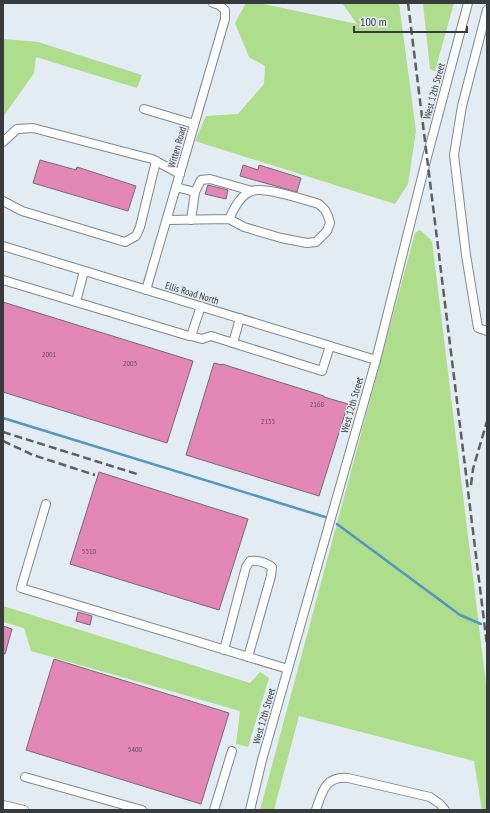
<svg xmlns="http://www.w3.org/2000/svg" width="490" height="813" font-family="'PT Sans Narrow',sans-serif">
	<rect width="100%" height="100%" fill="#e3ebf3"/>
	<g fill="#aedd8b">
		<polygon points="246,3 259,3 357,24 342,3 399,3 416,131 408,184 395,204 195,141 206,116 238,114 264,84 265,66 249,57 235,23"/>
		<polygon points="423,3 454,3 435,71 430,69"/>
		<polygon points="3,39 38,42 142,75 137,88 36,57 34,73 3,117"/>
		<polygon points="420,230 432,241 487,692 487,810 482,810 474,761 299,716 274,810 260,810 415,233"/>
		<polygon points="3,606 250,683 260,672 269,678 248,747 236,744 240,711 31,651 24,628 3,622"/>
	</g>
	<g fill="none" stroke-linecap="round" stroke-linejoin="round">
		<g stroke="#5197c0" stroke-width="2.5">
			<polyline points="3,418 325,517"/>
			<polyline points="337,524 460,615 481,624"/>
		</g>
	</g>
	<g fill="#e388b6" stroke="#756b70">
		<polygon points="40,160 76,170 77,167 136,186 128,211 33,183"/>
		<polygon points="243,165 258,170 259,165 301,178 297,192 240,176"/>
		<polygon points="208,185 228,190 226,199 205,194"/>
		<polygon points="3,302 193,361 167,443 3,392"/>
		<polygon points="214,363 222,365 222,364 324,396 324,397 348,404 319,496 186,455"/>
		<polygon points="99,472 248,519 219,610 70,564"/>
		<polygon points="78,612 92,616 90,625 76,621"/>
		<polygon points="3,626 12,629 5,654 3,653"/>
		<polygon points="54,659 229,713 201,804 26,750"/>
	</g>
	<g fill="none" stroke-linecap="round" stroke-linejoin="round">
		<defs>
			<g id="minor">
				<polyline points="487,10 462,106 454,155 466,255 478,328 487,331"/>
				<polyline points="144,109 194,124"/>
				<polyline points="3,142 17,129 33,128 152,159 180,174"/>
				<polyline points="176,187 195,192"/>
				<polyline points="3,201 22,211 125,242 136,236 140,227 156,161"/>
				<path d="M167,220L229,219L244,227L281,238L307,243L316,242L327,231L330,223L328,216L325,210L319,204C305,200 264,186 252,191C240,195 234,209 229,219"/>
				<polyline points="191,220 195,192 201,180 210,179 252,191"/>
				<polyline points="3,246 376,360"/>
				<polyline points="3,280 189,336 191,336 201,306"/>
				<polyline points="146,290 225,19 225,10 219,5 213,3"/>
				<polyline points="76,302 84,271"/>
				<polyline points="240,318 233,343 322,371 330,346"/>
				<polyline points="191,336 202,339 211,336 233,343"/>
				<polyline points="46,504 21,588 288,669"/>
				<path d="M224,650L246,567L250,561C258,560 265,562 272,567L271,576L248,657"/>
				<polyline points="25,777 142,810"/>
				<polyline points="3,805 24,810"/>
				<polyline points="214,810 232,751"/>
				<polyline points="250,810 262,760 376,360 427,157 468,3"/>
				<path d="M316,810C322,792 325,776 348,778L430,797L440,804L445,810"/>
			</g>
		</defs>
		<use href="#minor" stroke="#7f878e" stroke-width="10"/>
		<use href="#minor" stroke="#fff" stroke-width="8"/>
		<g stroke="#5b5f63" stroke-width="2.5" stroke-dasharray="8 4" stroke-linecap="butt">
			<polyline points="408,3 487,645"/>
			<polyline points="3,432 137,474"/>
			<polyline points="3,441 33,455 95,475"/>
			<polyline points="471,485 473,469 487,421"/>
		</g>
	</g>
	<g text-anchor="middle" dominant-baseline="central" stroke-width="3" stroke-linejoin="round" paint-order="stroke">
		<g font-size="8" fill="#634e5c">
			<text x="49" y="354">2001</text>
			<text x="130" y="363">2003</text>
			<text x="317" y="404">2168</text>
			<text x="268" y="421">2155</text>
			<text x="89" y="551">5510</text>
			<text x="135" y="749">5400</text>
		</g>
		<g font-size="10" fill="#383b3e" stroke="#e3ebf3">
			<text transform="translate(434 91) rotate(-75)">West 12th Street</text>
			<text transform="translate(177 147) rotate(-74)">Witten Road</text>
			<text transform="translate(192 293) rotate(17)">Ellis Road North</text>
			<text transform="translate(352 405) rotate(-74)">West 12th Street</text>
			<text transform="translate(264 716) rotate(-74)">West 12th Street</text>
		</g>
	</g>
	<rect width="490" height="813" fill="none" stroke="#383b3e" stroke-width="8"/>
	<path d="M354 26v6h113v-6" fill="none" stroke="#383b3e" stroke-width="2"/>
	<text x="360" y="26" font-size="12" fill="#383b3e" stroke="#e3ebf3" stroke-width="3" paint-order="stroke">100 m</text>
</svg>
